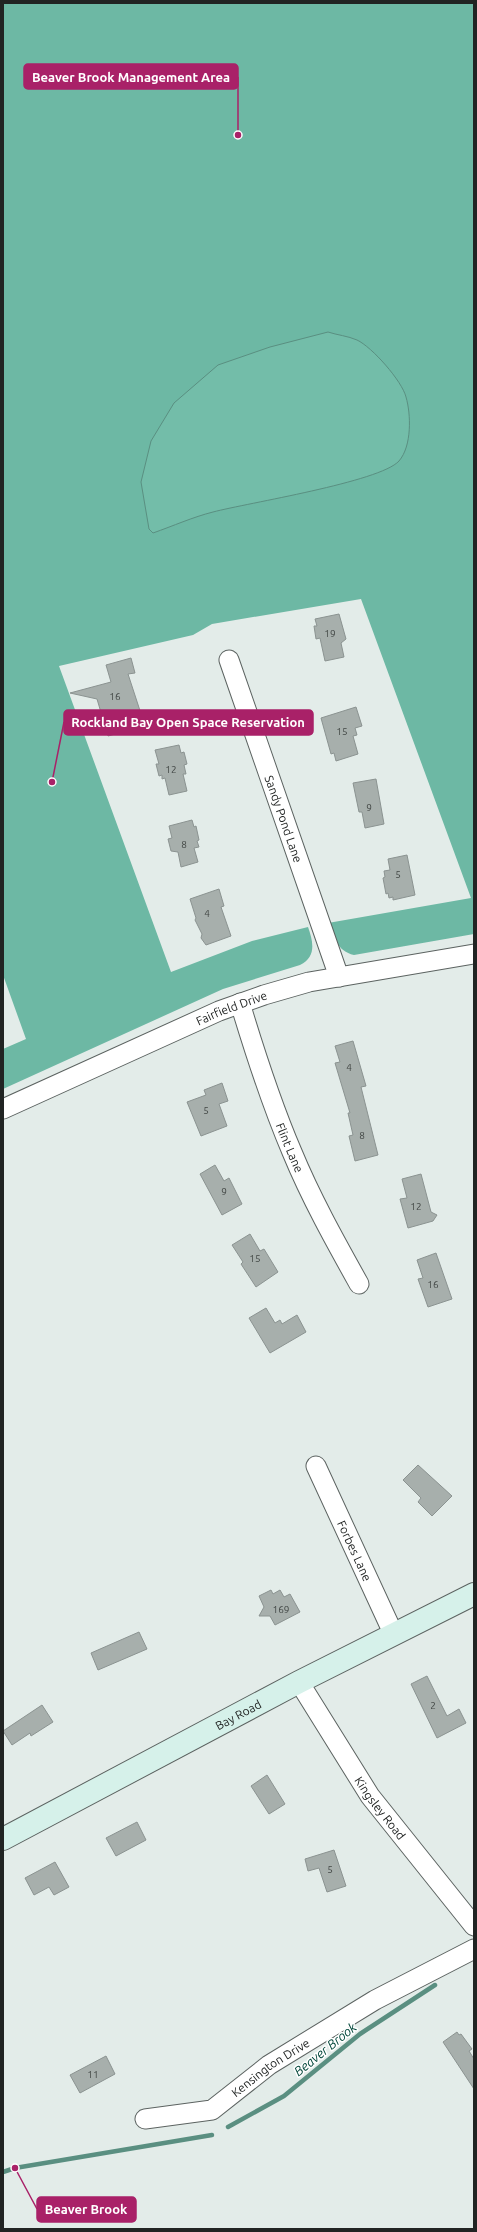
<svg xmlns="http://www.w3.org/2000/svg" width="477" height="2232" font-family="Ubuntu,sans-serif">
	<rect width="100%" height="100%" fill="#e3ece9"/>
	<path fill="#6db8a4" d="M3,3H474V934L354,955C337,951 334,937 328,923L471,898L361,599L212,624L193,635L59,666L171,972L252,941L308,927C313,941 317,957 300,965L223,989L3,1089V1049L26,1039L3,975Z"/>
	<path fill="#73bda9" stroke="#5a8f81" d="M328,332C337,335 348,336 357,340C372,347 402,381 406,397C411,414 412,446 399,461C380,482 247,503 213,512C193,517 173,526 153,533L149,529L141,482L151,441L174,403L218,365L270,347Z"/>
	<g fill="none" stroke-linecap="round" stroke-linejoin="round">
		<g stroke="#5a8f81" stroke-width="4.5">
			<polyline points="228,2127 284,2096 360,2034 435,1985"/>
			<polyline points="3,2172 15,2168 212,2135"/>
		</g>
	</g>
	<g fill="#a7afac" stroke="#8b9391">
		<polygon points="339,614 346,639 341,643 344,657 325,661 320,638 316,639 314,626 317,626 315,619"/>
		<polygon points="131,658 135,673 128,674 145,726 108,736 97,699 70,693 111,682 106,665"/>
		<polygon points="356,707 362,726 355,728 357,735 353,736 358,754 336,761 334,753 331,754 321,718"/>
		<polygon points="179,745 181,753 184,752 187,764 184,765 186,774 183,774 187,791 169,795 165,778 162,779 162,775 159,776 156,764 159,764 155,750"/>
		<polygon points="376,779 384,824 365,828 362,812 359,812 353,783"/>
		<polygon points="192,820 194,827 196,826 199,840 197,841 199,847 194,848 198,862 181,867 178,852 171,851 168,839 172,838 169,826"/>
		<polygon points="407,855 415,895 393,900 393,897 389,898 388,893 386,894 383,878 385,877 384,871 390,870 388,859"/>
		<polygon points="219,889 224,906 221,907 231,936 206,945 201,938 202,934 195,920 196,918 190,899"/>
		<polygon points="353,1041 366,1086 361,1087 378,1155 355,1161 349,1136 353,1135 348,1113 350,1113 335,1063 340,1062 335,1046"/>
		<polygon points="222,1083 228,1101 219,1104 227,1126 201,1136 187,1102 206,1095 204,1090"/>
		<polygon points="215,1165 224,1181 229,1178 242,1204 222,1215 200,1174"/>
		<polygon points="421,1174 431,1212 437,1215 433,1221 408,1228 400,1199 407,1198 402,1179"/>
		<polygon points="250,1234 260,1251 264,1249 278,1272 256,1287 241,1264 243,1262 232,1245"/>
		<polygon points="436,1253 452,1299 428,1307 418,1279 423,1278 417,1260"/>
		<polygon points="266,1308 275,1323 280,1320 282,1324 297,1315 306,1332 270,1353 249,1318"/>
		<polygon points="418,1465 452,1496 432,1516 418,1502 421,1498 403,1480"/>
		<polygon points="271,1590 273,1594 280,1590 284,1597 290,1594 300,1612 275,1625 270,1616 259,1616 264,1607 259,1596"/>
		<polygon points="139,1632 147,1649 98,1670 91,1653"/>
		<polygon points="427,1676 447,1716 459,1709 466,1723 437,1738 411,1684"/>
		<polygon points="42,1705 53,1722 31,1736 30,1733 12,1745 3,1731"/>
		<polygon points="267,1775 285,1804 269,1814 251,1786"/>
		<polygon points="137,1822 146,1840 116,1856 106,1838"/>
		<polygon points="334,1850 346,1886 327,1892 319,1868 308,1871 305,1859"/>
		<polygon points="55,1862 69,1887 54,1895 49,1887 34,1895 25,1878"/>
		<polygon points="457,2032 459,2035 461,2034 472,2049 469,2051 474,2059 474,2089 443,2042"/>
		<polygon points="106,2056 115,2074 80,2093 70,2075"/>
	</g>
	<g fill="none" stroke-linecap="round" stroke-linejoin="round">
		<defs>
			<g id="minor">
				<path id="s1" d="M229,660L339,977"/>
				<path id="s2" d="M240,1003C255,1053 271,1103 292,1152C311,1198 335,1241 359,1284"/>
				<path id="s3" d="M3,1109L219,1011L264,995L309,982L474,954"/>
				<path id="s4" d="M316,1466L394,1635"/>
				<path id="s5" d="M299,1682L370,1796L474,1926"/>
				<path id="s6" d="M145,2119L212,2110L269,2065L375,2000L474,1949"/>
			</g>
			<g id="secondary">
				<path id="s7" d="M3,1839L299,1682L474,1594"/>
			</g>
		</defs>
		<use href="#minor" stroke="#5c6361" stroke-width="21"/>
		<use href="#secondary" stroke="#5c6361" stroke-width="24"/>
		<use href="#minor" stroke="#fff" stroke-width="19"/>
		<use href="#secondary" stroke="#d6f1ea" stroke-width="22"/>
	</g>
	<g text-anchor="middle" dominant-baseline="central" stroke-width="3" stroke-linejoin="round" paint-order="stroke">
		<g font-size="10" fill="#424745">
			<text x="330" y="633">19</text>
			<text x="115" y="696">16</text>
			<text x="342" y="731">15</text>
			<text x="171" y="769">12</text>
			<text x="369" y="807">9</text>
			<text x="184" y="844">8</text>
			<text x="398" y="874">5</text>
			<text x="207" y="913">4</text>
			<text x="349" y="1067">4</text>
			<text x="206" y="1110">5</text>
			<text x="362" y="1135">8</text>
			<text x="224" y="1191">9</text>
			<text x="416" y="1206">12</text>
			<text x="255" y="1258">15</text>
			<text x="433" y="1284">16</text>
			<text x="281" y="1609">169</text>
			<text x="433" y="1705">2</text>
			<text x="330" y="1869">5</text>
			<text x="93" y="2074">11</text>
		</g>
		<g font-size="12" fill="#212423" stroke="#fff">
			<text stroke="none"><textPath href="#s1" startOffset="168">Sandy Pond Lane</textPath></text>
			<text stroke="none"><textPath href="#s3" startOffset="250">Fairfield Drive</textPath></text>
			<text stroke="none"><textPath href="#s2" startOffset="153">Flint Lane</textPath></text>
			<text stroke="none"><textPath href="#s4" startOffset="93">Forbes Lane</textPath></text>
			<text stroke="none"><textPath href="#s7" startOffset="266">Bay Road</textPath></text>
			<text stroke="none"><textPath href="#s5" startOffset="150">Kingsley Road</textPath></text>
			<text stroke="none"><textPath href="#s6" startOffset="140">Kensington Drive</textPath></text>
		</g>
		<g font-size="13" font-style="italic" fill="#004639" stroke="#fff">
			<text transform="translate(325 2049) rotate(-39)">Beaver Brook</text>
		</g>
	</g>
	<path fill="none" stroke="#a92168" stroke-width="1.5" d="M238 135L238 77M52 782L64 722M15 2168L37 2209"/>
	<g fill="#a92168" stroke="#fff" stroke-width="1.5">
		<circle cx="238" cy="135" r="4"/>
		<circle cx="52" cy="782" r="4"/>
		<circle cx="15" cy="2168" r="4"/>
	</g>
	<g fill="#a92168" stroke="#a92168" stroke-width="1.5">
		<rect x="24" y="64" width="214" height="25" rx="4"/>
		<rect x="64" y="710" width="249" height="25" rx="4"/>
		<rect x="37" y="2197" width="99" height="25" rx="4"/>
	</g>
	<g font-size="13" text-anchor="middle" font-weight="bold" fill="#fff">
		<text x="131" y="82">Beaver Brook Management Area</text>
		<text x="188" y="727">Rockland Bay Open Space Reservation</text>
		<text x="86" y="2214">Beaver Brook</text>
	</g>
	<rect width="477" height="2232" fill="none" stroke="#212423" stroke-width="8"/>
</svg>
